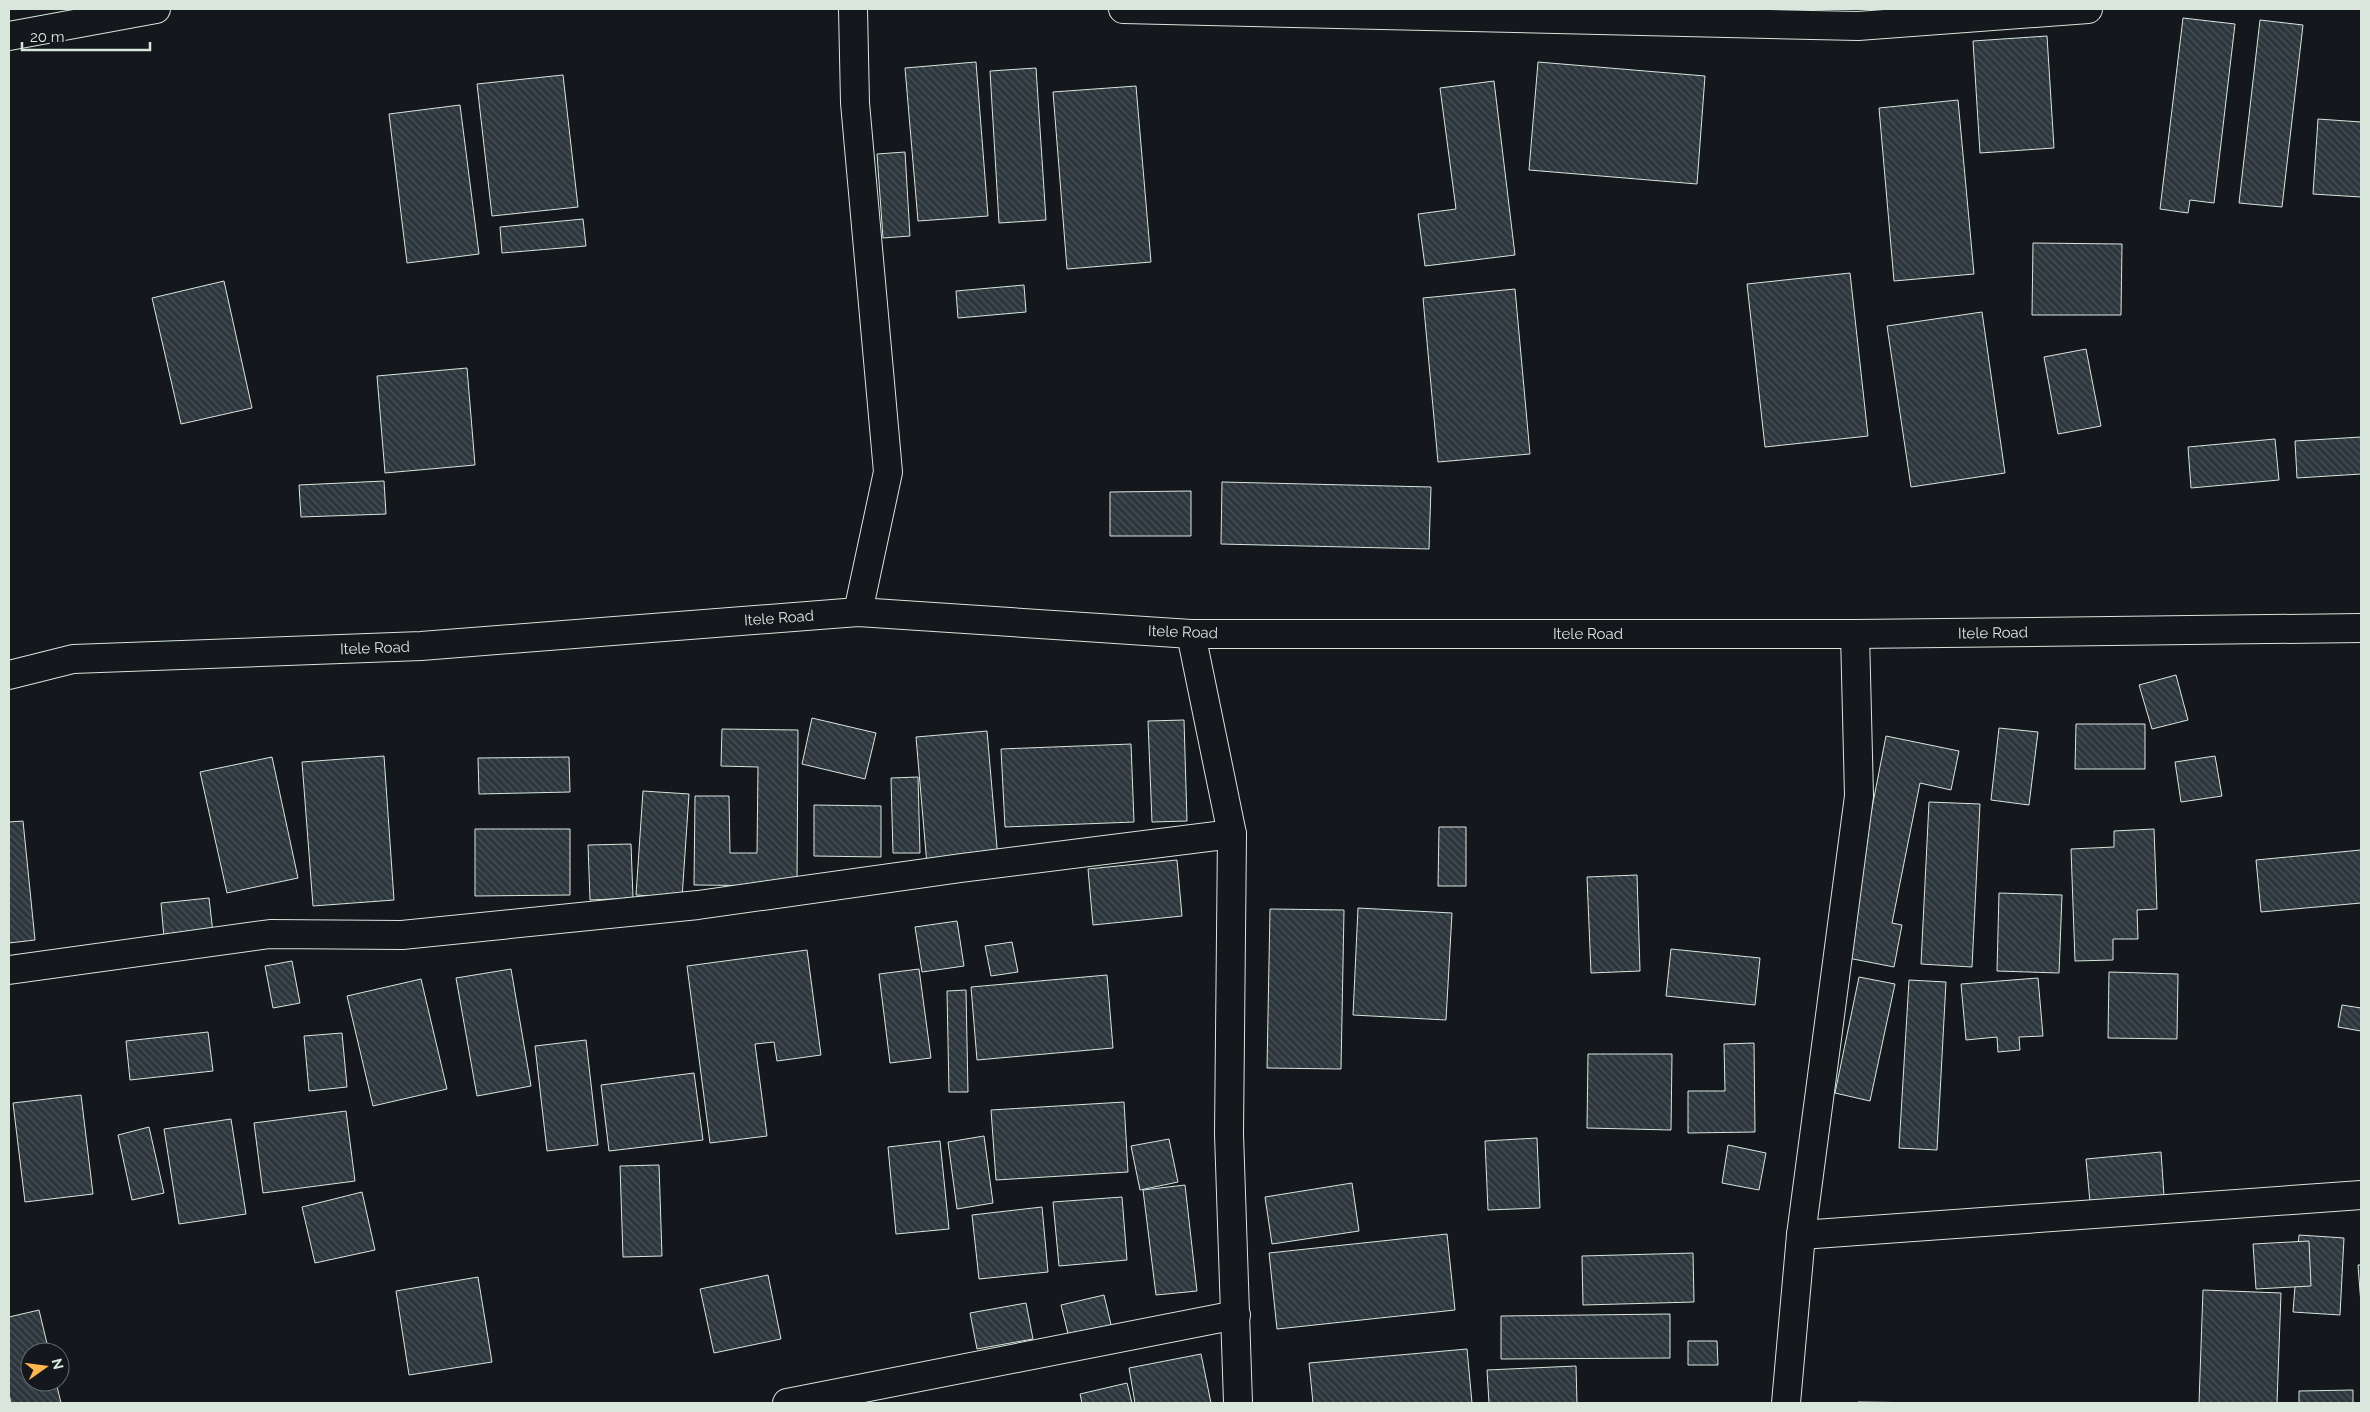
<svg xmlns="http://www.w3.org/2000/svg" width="2370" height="1412" font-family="Raleway,sans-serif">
	<defs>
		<pattern id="building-back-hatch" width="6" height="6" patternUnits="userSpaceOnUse" patternTransform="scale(1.25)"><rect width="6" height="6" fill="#2c363c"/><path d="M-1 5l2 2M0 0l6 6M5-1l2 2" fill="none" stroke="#4a5358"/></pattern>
	</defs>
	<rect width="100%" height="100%" fill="#14181c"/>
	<g fill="url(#building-back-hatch)" stroke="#d8e6dc">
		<polygon points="2183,18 2235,24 2214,203 2190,200 2188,213 2160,209"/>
		<polygon points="2260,20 2303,25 2282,207 2239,203"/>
		<polygon points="2047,36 2054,148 1980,153 1973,41"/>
		<polygon points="976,62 988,216 918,221 905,68"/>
		<polygon points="1538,62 1705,76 1697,184 1529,170"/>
		<polygon points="1036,68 1046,220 999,223 990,71"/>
		<polygon points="563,75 578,207 492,216 477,84"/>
		<polygon points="1494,81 1515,255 1425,266 1418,214 1456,209 1440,88"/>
		<polygon points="1136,86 1151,262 1067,269 1053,92"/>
		<polygon points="1958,100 1974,274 1894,281 1879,108"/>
		<polygon points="460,105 479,254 407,263 389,114"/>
		<polygon points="2318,119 2361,122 2361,197 2313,194"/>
		<polygon points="905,152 910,236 883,238 877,154"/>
		<polygon points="583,219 586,246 502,253 500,227"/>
		<polygon points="2033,243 2122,244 2121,315 2032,315"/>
		<polygon points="1850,273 1868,436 1765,447 1747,284"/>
		<polygon points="224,281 252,408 181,424 152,298"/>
		<polygon points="1024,285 1026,312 958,318 956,291"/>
		<polygon points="1515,289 1530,454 1438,462 1423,298"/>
		<polygon points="1982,312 2005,473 1911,487 1887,326"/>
		<polygon points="2086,349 2101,426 2058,434 2044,357"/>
		<polygon points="467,368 475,465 385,473 377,376"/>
		<polygon points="2361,437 2361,474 2297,478 2295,441"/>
		<polygon points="2275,439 2279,480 2191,488 2188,447"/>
		<polygon points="384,481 386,514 301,517 299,485"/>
		<polygon points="1222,482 1431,487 1429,549 1221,544"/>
		<polygon points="1191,491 1191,536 1110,536 1110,492"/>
		<polygon points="2176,675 2188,720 2152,729 2139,685"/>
		<polygon points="812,718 876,733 865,779 802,764"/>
		<polygon points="1184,720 1187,821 1152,822 1148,721"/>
		<polygon points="2076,724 2145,724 2145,769 2075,769"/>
		<polygon points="1999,728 2038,732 2029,805 1991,800"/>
		<polygon points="722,729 798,730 797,886 694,885 695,796 729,796 730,853 757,853 758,767 721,766"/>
		<polygon points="987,731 998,859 927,865 916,737"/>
		<polygon points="1886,736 1959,751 1951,790 1920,783 1892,923 1902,925 1894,967 1843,957"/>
		<polygon points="1131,744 1134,822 1005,827 1001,749"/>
		<polygon points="384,756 394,900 313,906 302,762"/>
		<polygon points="2215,756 2222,796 2181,802 2175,762"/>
		<polygon points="272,757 298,878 227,893 200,772"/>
		<polygon points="569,757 570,792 479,794 478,758"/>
		<polygon points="918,777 920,853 893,853 891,778"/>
		<polygon points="643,791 689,794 682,898 636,895"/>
		<polygon points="1929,802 1980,804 1972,967 1921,964"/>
		<polygon points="814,805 881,806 881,857 814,856"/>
		<polygon points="23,821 35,940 9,943 9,822"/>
		<polygon points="1439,827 1466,827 1466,886 1438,886"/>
		<polygon points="475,829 570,829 570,895 475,896"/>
		<polygon points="2154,829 2157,909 2137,910 2138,939 2113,939 2113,960 2075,961 2071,849 2114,847 2114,831"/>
		<polygon points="631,844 633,898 590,900 588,845"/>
		<polygon points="2361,850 2361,903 2261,912 2256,860"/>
		<polygon points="1177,860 1182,916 1093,925 1088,869"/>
		<polygon points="1637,875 1640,971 1591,973 1587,877"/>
		<polygon points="1999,893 2062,895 2059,973 1997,971"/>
		<polygon points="209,898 213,933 164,938 161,903"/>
		<polygon points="1358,908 1452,913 1446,1020 1353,1015"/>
		<polygon points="1270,909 1344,910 1341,1069 1267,1068"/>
		<polygon points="957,921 964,966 922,972 915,927"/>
		<polygon points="1012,942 1018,972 991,976 985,946"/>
		<polygon points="1671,949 1760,958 1755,1005 1666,996"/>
		<polygon points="807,950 821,1055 777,1061 774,1042 755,1044 767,1136 710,1143 687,966"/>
		<polygon points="292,961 300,1003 273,1008 265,966"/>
		<polygon points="511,969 531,1086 477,1096 456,978"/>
		<polygon points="919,969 931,1058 890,1063 879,974"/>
		<polygon points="2109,972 2178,974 2177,1039 2108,1038"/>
		<polygon points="1107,975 1113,1048 977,1060 971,987"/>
		<polygon points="1859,977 1895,984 1870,1101 1835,1093"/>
		<polygon points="2038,978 2043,1036 2019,1037 2020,1050 1998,1052 1997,1037 1966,1040 1961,984"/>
		<polygon points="421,979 447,1089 373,1106 347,996"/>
		<polygon points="1909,980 1946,982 1937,1150 1899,1148"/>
		<polygon points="966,990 968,1092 949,1092 947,991"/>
		<polygon points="2342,1005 2361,1008 2361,1031 2338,1027"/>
		<polygon points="208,1032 213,1071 130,1080 126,1041"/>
		<polygon points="342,1033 347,1087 309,1091 304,1036"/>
		<polygon points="586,1040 598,1145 547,1151 535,1046"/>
		<polygon points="1754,1043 1755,1132 1688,1133 1688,1091 1725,1091 1724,1044"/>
		<polygon points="1588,1054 1672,1054 1671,1130 1587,1128"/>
		<polygon points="694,1073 703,1140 609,1151 601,1085"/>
		<polygon points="81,1095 93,1194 25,1202 13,1103"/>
		<polygon points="1124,1102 1128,1172 996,1180 991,1110"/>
		<polygon points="346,1111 355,1181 263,1193 254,1123"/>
		<polygon points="231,1119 246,1214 179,1224 164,1129"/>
		<polygon points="149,1127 164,1193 132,1200 118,1135"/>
		<polygon points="984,1136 993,1203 957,1209 948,1142"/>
		<polygon points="1537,1138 1540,1208 1488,1210 1485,1141"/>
		<polygon points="1169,1139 1178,1182 1140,1190 1131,1146"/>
		<polygon points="940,1141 949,1229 896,1234 888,1147"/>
		<polygon points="1728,1145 1766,1153 1759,1190 1722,1183"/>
		<polygon points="2161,1152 2164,1196 2090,1202 2086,1159"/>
		<polygon points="659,1165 662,1256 623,1257 620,1166"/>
		<polygon points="1352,1183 1359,1231 1272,1244 1265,1197"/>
		<polygon points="1185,1185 1197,1291 1156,1295 1143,1190"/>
		<polygon points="362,1192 375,1250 315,1263 302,1207"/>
		<polygon points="1122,1197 1127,1260 1059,1266 1053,1202"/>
		<polygon points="1042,1207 1048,1272 979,1279 972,1215"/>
		<polygon points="1447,1234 1455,1310 1277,1329 1269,1253"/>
		<polygon points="2299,1235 2344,1238 2340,1315 2293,1312"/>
		<polygon points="2309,1241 2311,1286 2256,1289 2253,1244"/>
		<polygon points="1693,1253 1694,1302 1583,1305 1582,1256"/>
		<polygon points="2358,1265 2361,1265 2361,1304"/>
		<polygon points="768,1275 781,1339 714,1353 700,1289"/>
		<polygon points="478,1277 492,1362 409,1375 396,1291"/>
		<polygon points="2203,1290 2281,1293 2277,1403 2199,1403"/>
		<polygon points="1104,1295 1112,1329 1069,1338 1061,1305"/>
		<polygon points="1026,1303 1033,1339 977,1349 970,1313"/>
		<polygon points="39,1310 49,1352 30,1352 30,1382 56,1382 61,1403 11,1403 9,1394 9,1317"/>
		<polygon points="1670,1314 1670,1358 1501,1359 1501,1316"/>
		<polygon points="1688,1341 1717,1341 1718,1365 1688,1365"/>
		<polygon points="1467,1349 1472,1403 1313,1403 1309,1363"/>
		<polygon points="1201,1354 1211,1403 1135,1403 1129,1368"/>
		<polygon points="1576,1366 1577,1403 1489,1403 1487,1370"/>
		<polygon points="1127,1383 1132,1403 1082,1403 1080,1394"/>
		<polygon points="2353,1390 2353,1403 2299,1403 2299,1391"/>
		<polygon points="1858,1402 1931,1403 1858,1403"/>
	</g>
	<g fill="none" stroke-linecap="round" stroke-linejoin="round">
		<defs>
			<g id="minor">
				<polyline points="853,9 855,103 888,472 858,612"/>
				<polyline points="1123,9 1858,26 2088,9"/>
				<polyline points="9,36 156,9"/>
				<polyline points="1191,634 1232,834 1229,1134 1238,1403"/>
				<polyline points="9,675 73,659 421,646 858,612 1191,634 1855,634 2361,628"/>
				<polyline points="9,970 270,934 402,935 698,905 961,868 1232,834"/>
				<polyline points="1801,1235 2361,1195"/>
				<polyline points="787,1403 1236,1315"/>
				<polyline points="1786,1403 1801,1235 1859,796 1855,634"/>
			</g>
		</defs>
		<use href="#minor" stroke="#d8e6dc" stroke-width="30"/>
		<use href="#minor" stroke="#14181c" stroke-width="28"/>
	</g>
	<g text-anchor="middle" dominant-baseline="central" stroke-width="4" stroke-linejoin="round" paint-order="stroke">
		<g font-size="15" fill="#d8e6dc" stroke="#14181c">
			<text transform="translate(779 618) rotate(-4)">Itele Road</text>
			<text transform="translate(1183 632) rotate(2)">Itele Road</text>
			<text transform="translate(1993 633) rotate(-1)">Itele Road</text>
			<text x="1588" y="634">Itele Road</text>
			<text transform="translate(375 648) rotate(-2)">Itele Road</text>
		</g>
	</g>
	<rect width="2370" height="1412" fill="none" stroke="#d8e6dc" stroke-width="20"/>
	<g transform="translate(45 1367) rotate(76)"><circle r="24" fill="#14181c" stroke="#626a69"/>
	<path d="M0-4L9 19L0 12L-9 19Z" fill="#ffb74d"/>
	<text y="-8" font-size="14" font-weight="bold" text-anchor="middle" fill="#d8e6dc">N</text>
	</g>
	<path d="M22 42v8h128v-8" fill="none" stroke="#d8e6dc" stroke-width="2.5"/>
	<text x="30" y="42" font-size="15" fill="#d8e6dc" stroke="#14181c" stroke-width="4" paint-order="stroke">20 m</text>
</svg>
